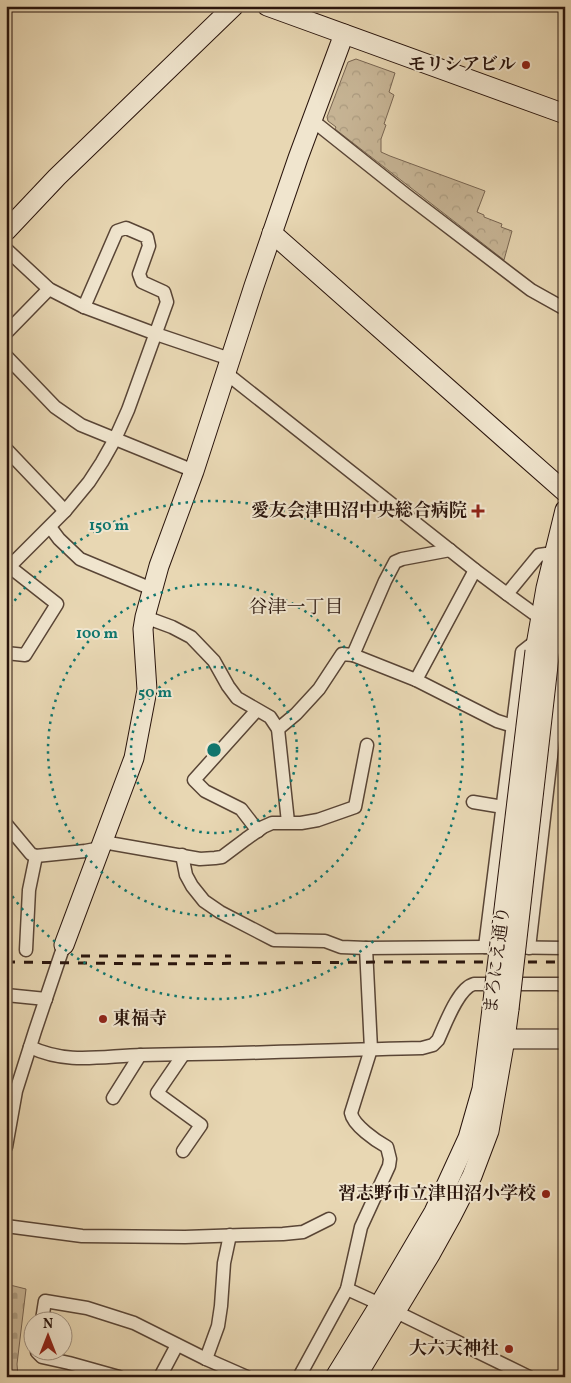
<svg xmlns="http://www.w3.org/2000/svg" width="571" height="1383" font-family="Vollkorn,'Noto Serif JP',serif">
	<defs>
		<pattern id="cemetery-stones" width="16" height="16" patternUnits="userSpaceOnUse" patternTransform="scale(1.25)"><rect width="16" height="16" fill="#c8b697"/><path d="M2 7V4a2 2 0 0 1 4 0v3zM10 15v-3a2 2 0 0 1 4 0v3z" fill="#ac9c81"/></pattern>
		<pattern id="park-crowns" width="20" height="18" patternUnits="userSpaceOnUse" patternTransform="scale(1.25)"><rect width="20" height="18" fill="#c8b697"/><path d="M2 6a3 3 0 1 1 6 0M12 15a3 3 0 1 1 6 0" fill="none" stroke="#ac9c81"/></pattern>
	</defs>
	<rect width="100%" height="100%" fill="#e8d7b3"/>
	<filter id="stains"><feTurbulence type="fractalNoise" baseFrequency=".004" numOctaves="4"/><feColorMatrix values="0 0 0 0 .2 0 0 0 0 .09 0 0 0 0 .02 0 0 0 .5 -.17"/></filter>
	<radialGradient id="worn" r=".72"><stop offset=".6" stop-color="#630" stop-opacity="0"/><stop offset="1" stop-color="#630" stop-opacity=".3"/></radialGradient>
	<polygon fill="url(#cemetery-stones)" stroke="#786552" points="6,1284 26,1289 17,1364 18,1377 6,1377"/>
	<polygon fill="url(#park-crowns)" stroke="#786552" points="356,59 395,73 389,92 394,95 384,124 386,125 381,139 381,152 390,156 485,191 477,212 484,215 484,217 502,224 501,227 512,231 504,260 335,129 336,127 328,121 327,117 348,62"/>
	<g fill="none" stroke-linecap="round" stroke-linejoin="round">
		<defs>
			<g id="street">
				<polyline points="312,120 405,194 531,290 565,309"/>
				<polyline points="6,249 49,289 84,307 156,334 230,359"/>
				<polyline points="6,333 49,289"/>
				<polyline points="6,356 55,407 81,425 194,471"/>
				<polyline points="226,373 475,570 507,594"/>
				<polyline points="6,449 65,511"/>
				<polyline points="50,527 59,539 80,559 152,589"/>
				<polyline points="6,564 57,604 25,655 6,653"/>
				<polyline points="6,570 65,511 89,482 102,462 115,439 128,410 167,302 164,292 142,282 139,274 149,246 147,237 126,228 117,231 84,307"/>
				<polyline points="145,617 172,627 191,637 214,661 228,686 237,698 270,717 278,729 288,822"/>
				<polyline points="540,618 507,594 539,555 553,553"/>
				<polyline points="353,655 385,581 395,562 402,559 450,550"/>
				<polyline points="416,680 475,570"/>
				<polyline points="257,710 194,780 205,791 241,809 258,831"/>
				<polyline points="278,729 296,714 319,689 342,654 353,655 416,680 497,721 513,726"/>
				<polyline points="473,802 503,807"/>
				<polyline points="6,824 31,854 36,856 85,851 101,848"/>
				<polyline points="103,842 200,859 215,858 222,857 246,839 263,827 272,823 301,823 318,820 355,807 367,745"/>
				<polyline points="182,855 186,875 192,886 204,901 220,912 274,940 325,941 341,947 366,948 485,947 565,948"/>
				<polyline points="485,947 522,652 536,641"/>
				<polyline points="529,948 564,644 552,635"/>
				<polyline points="26,950 29,890 36,856"/>
				<polyline points="6,995 46,999"/>
				<path d="M30,1047C68,1065 102,1056 142,1055C235,1054 329,1050 422,1048L433,1045L438,1040C445,1025 458,988 474,984H559L565,987"/>
				<polyline points="183,1055 157,1093 201,1125 183,1151"/>
				<polyline points="113,1098 140,1055"/>
				<polyline points="6,1147 16,1091 35,1031 64,945"/>
				<polyline points="6,1226 82,1236 185,1237 243,1235 283,1234 303,1232 329,1219"/>
				<polyline points="347,1289 380,1304 529,1377"/>
				<polyline points="42,1320 45,1301 87,1308 134,1323 206,1359 247,1377"/>
				<polyline points="37,1350 37,1352 42,1357 69,1363 119,1377"/>
				<polyline points="206,1359 218,1326 221,1306 224,1263 230,1235"/>
				<polyline points="160,1377 177,1345"/>
				<path d="M299,1377L347,1289L361,1227L389,1166L390,1159L387,1147C376,1141 353,1125 351,1113L371,1049L366,948"/>
			</g>
			<g id="secondary">
				<polyline points="267,6 565,114"/>
				<polyline points="6,231 57,177 234,6"/>
				<polyline points="272,233 565,492"/>
				<polyline points="550,648 565,573"/>
				<polyline points="535,651 546,588 565,510"/>
				<polyline points="64,945 134,758 147,690 143,629 145,617 159,566 194,471 254,286 298,158 344,34"/>
				<polyline points="492,1039 565,1039"/>
				<polyline points="335,1377 380,1304 434,1212 468,1138 482,1089 492,1009"/>
				<polyline points="356,1377 431,1253 451,1217 472,1176 489,1131 505,1039 509,1009"/>
			</g>
		</defs>
		<use href="#street" stroke="#594536" stroke-width="15"/>
		<use href="#secondary" stroke="#29140c" stroke-width="21"/>
		<use href="#street" stroke="#f0e5ce" stroke-width="12"/>
		<use href="#secondary" stroke="#f0e5ce" stroke-width="19"/>
		<g stroke="#29140c" stroke-width="3" stroke-dasharray="9 9" stroke-linecap="butt">
			<polyline points="81,956 231,956"/>
			<polyline points="6,962 153,964 383,962 565,962"/>
		</g>
		<defs>
			<g id="secondary-bridge">
				<polyline points="492,1009 535,651"/>
				<polyline points="509,1009 550,648"/>
			</g>
		</defs>
		<use href="#secondary-bridge" stroke="#29140c" stroke-width="21" stroke-linecap="butt"/>
		<use href="#secondary-bridge" stroke="#f0e5ce" stroke-width="19"/>
	</g>
	<g fill="none" stroke="#0f766e" stroke-width="2.5" stroke-dasharray="2.5 5">
		<circle cx="214" cy="750" r="83"/>
		<circle cx="214" cy="750" r="166"/>
		<path d="M6 613A249 249 0 1 1 6 887"/>
	</g>
	<g fill="#8f2418" stroke="#f0e5ce" stroke-width="2">
		<circle cx="526" cy="65" r="5"/>
		<path d="M475.5 503.5h5v5h5v5h-5v5h-5v-5h-5v-5h5z"/>
		<circle cx="103" cy="1019" r="5"/>
		<circle cx="546" cy="1194" r="5"/>
		<circle cx="509" cy="1349" r="5"/>
	</g>
	<g text-anchor="middle" dominant-baseline="central" stroke-width="4" stroke-linejoin="round" paint-order="stroke">
		<g font-size="18" font-weight="bold" fill="#29140c" stroke="#f0e5ce" text-anchor="end">
			<text x="516" y="65">モリシアビル</text>
			<text x="467" y="511">愛友会津田沼中央総合病院</text>
			<text x="113" y="1019" text-anchor="start">東福寺</text>
			<text x="536" y="1194">習志野市立津田沼小学校</text>
			<text x="499" y="1349">大六天神社</text>
		</g>
		<g font-size="18" fill="#29140c" stroke="#f0e5ce">
			<text transform="translate(498 960) rotate(-83)">まろにえ通り</text>
		</g>
		<g font-size="19" fill="#29140c" stroke="#f0e5ce">
			<text x="296" y="608">谷津一丁目</text>
		</g>
	</g>
	<circle cx="214" cy="750" r="8" fill="#0f766e" stroke="#f0e5ce" stroke-width="2.5"/>
	<g font-size="15" text-anchor="middle" font-weight="bold" fill="#0f766e" stroke="#f0e5ce" stroke-width="4" stroke-linejoin="round" paint-order="stroke">
		<text x="109" y="530">150 m</text>
		<text x="97" y="638">100 m</text>
		<text x="155" y="697">50 m</text>
	</g>
	<rect width="571" height="1383" fill="none" stroke="#e8d7b3" stroke-width="25"/>
	<rect x="8" y="8" width="556" height="1368" fill="none" stroke="#29140c" stroke-width="2.5"/>
	<rect x="12" y="12" width="546" height="1358" fill="none" stroke="#29140c"/>
	<g transform="translate(48 1336)"><circle r="24" fill="#f0e5ce" stroke="#a09180"/>
	<path d="M0-4L9 19L0 12L-9 19Z" fill="#8f2418"/>
	<text y="-8" font-size="14" font-weight="bold" text-anchor="middle" fill="#29140c">N</text>
	</g>
	<rect width="100%" height="100%" filter="url(#stains)"/>
	<rect width="100%" height="100%" fill="url(#worn)"/>
</svg>
